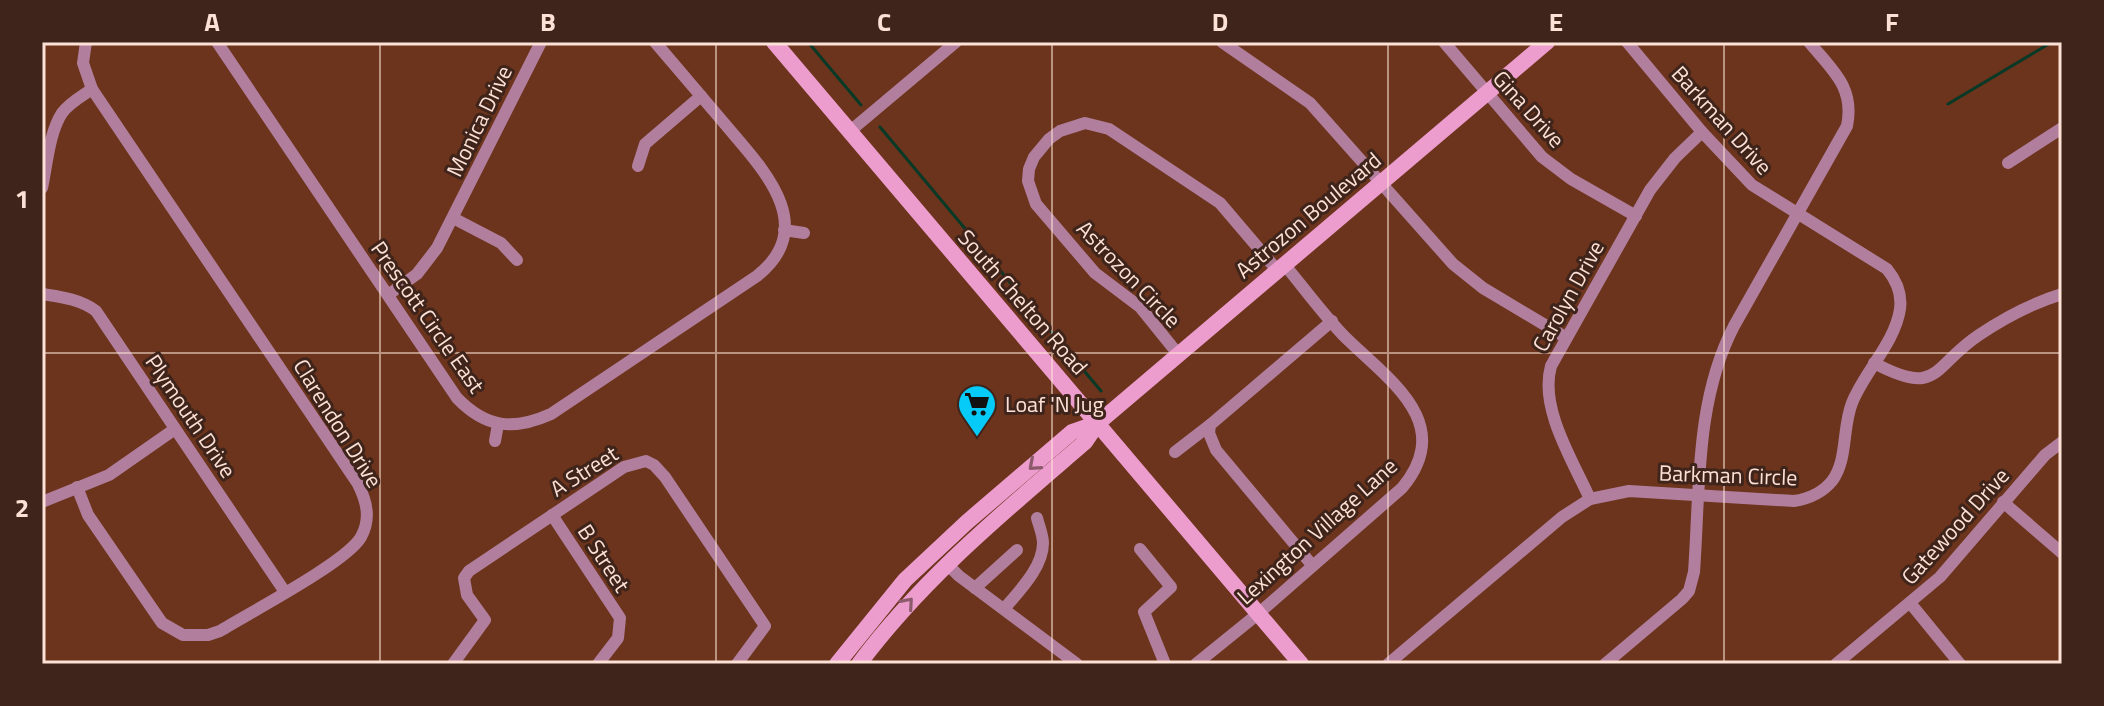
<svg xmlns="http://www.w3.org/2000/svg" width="2104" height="706" font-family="'Titillium Web',sans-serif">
	<rect width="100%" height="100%" fill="#6c341c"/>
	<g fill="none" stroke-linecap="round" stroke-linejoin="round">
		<g stroke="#073926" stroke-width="3">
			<polyline points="808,42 861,105"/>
			<polyline points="1948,104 2052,42"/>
			<polyline points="880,127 1101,391"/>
		</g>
		<g stroke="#b17f9d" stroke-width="12">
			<path d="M217,42L457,398C486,428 513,431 551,414L757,276C821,225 760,166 724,123C701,96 678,69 655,42"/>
			<polyline points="1222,42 1310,103 1453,264 1483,288 1565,337"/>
			<polyline points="1444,42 1542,157 1571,179 1636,216"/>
			<polyline points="849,132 956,42"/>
			<polyline points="2008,163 2062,128"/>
			<polyline points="638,166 645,144 701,96"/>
			<path d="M42,188C47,165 49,133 62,113C69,103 82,96 92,89"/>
			<polyline points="453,218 501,243 517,260"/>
			<polyline points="784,230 804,233"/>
			<path d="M42,294C61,297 80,299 96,311L285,592"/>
			<polyline points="388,295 417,274 437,248 541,42"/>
			<polyline points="1178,354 1140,307 1095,273 1036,204 1028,181 1029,169 1034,157 1049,139 1060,131 1085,123 1109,129 1220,203 1277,270"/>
			<path d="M1874,363C1940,398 1932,366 1979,335C2004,318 2033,303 2062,294"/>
			<polyline points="495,441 498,424"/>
			<polyline points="1175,452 1210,425"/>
			<path d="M77,487L88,515L162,623L183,635H208L220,631C249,613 347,562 361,537C371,519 367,502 358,484L92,89L83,63L86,42"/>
			<path d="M1590,499C1573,461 1539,408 1551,366L1650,190L1675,158L1702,132"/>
			<polyline points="42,502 109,475 175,429"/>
			<polyline points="2003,502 2062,553"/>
			<polyline points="552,515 620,618 618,638 598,664"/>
			<polyline points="1140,549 1171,587 1144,612 1165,664"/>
			<polyline points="946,563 959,576 1077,664"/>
			<polyline points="1312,565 1216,450 1209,433 1210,425 1332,321"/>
			<polyline points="975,588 1017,550"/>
			<polyline points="1911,604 1960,664"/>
			<path d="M1004,609C1018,592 1043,568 1043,543C1043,535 1039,526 1037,518"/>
			<polyline points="453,664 485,620 467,595 464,578 469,571 624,467 646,461 654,465 665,477 765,626 737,664"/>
			<path d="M1196,664L1259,613L1402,488C1457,422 1387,379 1344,336C1323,314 1304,288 1284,264"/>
			<path d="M1388,664L1562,517L1590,499L1629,491L1794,501C1808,499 1822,493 1832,481C1848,460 1842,428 1852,403C1864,372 1895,343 1900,309C1902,294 1896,280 1887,269L1752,185L1702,132L1627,42"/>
			<path d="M1605,664L1682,599L1689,591L1694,572C1700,490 1695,401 1734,326L1847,126C1855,87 1832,70 1809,42"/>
			<polyline points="1836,664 1940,577 2045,455 2062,442"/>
		</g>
		<g stroke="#ec9dce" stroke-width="16">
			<polyline points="774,42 1301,664"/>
			<polyline points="837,664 905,580 967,522 1072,432 1098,423"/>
			<path d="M859,664C923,578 1004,512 1085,442L1098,423L1547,42"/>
		</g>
	</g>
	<defs><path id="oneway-chevron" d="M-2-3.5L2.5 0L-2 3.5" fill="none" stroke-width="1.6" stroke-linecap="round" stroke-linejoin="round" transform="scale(2)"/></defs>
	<g stroke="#8c5a6b">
		<use href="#oneway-chevron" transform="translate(1034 465) rotate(139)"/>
		<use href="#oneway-chevron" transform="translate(908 603) rotate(-49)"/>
	</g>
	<path fill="none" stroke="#fde1d6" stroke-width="2" stroke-opacity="0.55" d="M380,42V664M716,42V664M1052,42V664M1388,42V664M1724,42V664M42,353H2062"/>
	<defs>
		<symbol id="supermarket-pin" viewBox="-11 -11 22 30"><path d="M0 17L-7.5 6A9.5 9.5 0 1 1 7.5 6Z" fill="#06cbf9" stroke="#3e241a"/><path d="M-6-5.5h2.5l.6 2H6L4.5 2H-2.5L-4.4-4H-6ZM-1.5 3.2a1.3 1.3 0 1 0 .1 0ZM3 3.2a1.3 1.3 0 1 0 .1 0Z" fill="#111"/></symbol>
	</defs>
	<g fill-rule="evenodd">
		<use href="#supermarket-pin" x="955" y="382" width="44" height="60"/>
	</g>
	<g text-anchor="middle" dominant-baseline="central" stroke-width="6" stroke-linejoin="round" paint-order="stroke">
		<g font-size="22" fill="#fde1d6" stroke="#3e241a">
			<text transform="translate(1529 109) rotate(48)">Gina Drive</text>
			<text transform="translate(1722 120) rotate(48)">Barkman Drive</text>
			<text transform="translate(479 121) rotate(-64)">Monica Drive</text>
			<text transform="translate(1308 215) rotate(-40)">Astrozon Boulevard</text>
			<text transform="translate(1129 274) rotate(46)">Astrozon Circle</text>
			<text transform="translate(1568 296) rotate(-61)">Carolyn Drive</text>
			<text transform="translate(1023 302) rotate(49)">South Chelton Road</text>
			<text transform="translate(428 317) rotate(55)">Prescott Circle East</text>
			<text transform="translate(191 416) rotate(56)">Plymouth Drive</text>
			<text transform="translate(338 423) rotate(58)">Clarendon Drive</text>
			<text transform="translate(584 471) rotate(-32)">A Street</text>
			<text transform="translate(1728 475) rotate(2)">Barkman Circle</text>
			<text transform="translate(1955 526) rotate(-48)">Gatewood Drive</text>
			<text transform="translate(1317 531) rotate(-42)">Lexington Village Lane</text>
			<text transform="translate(604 558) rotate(57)">B Street</text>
		</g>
		<g font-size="22" fill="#fde1d6" stroke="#3e241a" text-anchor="start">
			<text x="1005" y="404">Loaf 'N Jug</text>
		</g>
	</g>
	<rect width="2104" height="706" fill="none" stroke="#3e241a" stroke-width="88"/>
	<rect x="44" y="44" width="2016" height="618" fill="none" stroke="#fde1d6" stroke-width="3"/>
	<g font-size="26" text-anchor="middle" font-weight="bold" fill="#fde1d6">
		<text x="212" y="31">A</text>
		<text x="548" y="31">B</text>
		<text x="884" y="31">C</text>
		<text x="1220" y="31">D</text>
		<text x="1556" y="31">E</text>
		<text x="1892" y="31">F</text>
		<text x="22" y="208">1</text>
		<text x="22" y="517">2</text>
	</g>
</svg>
